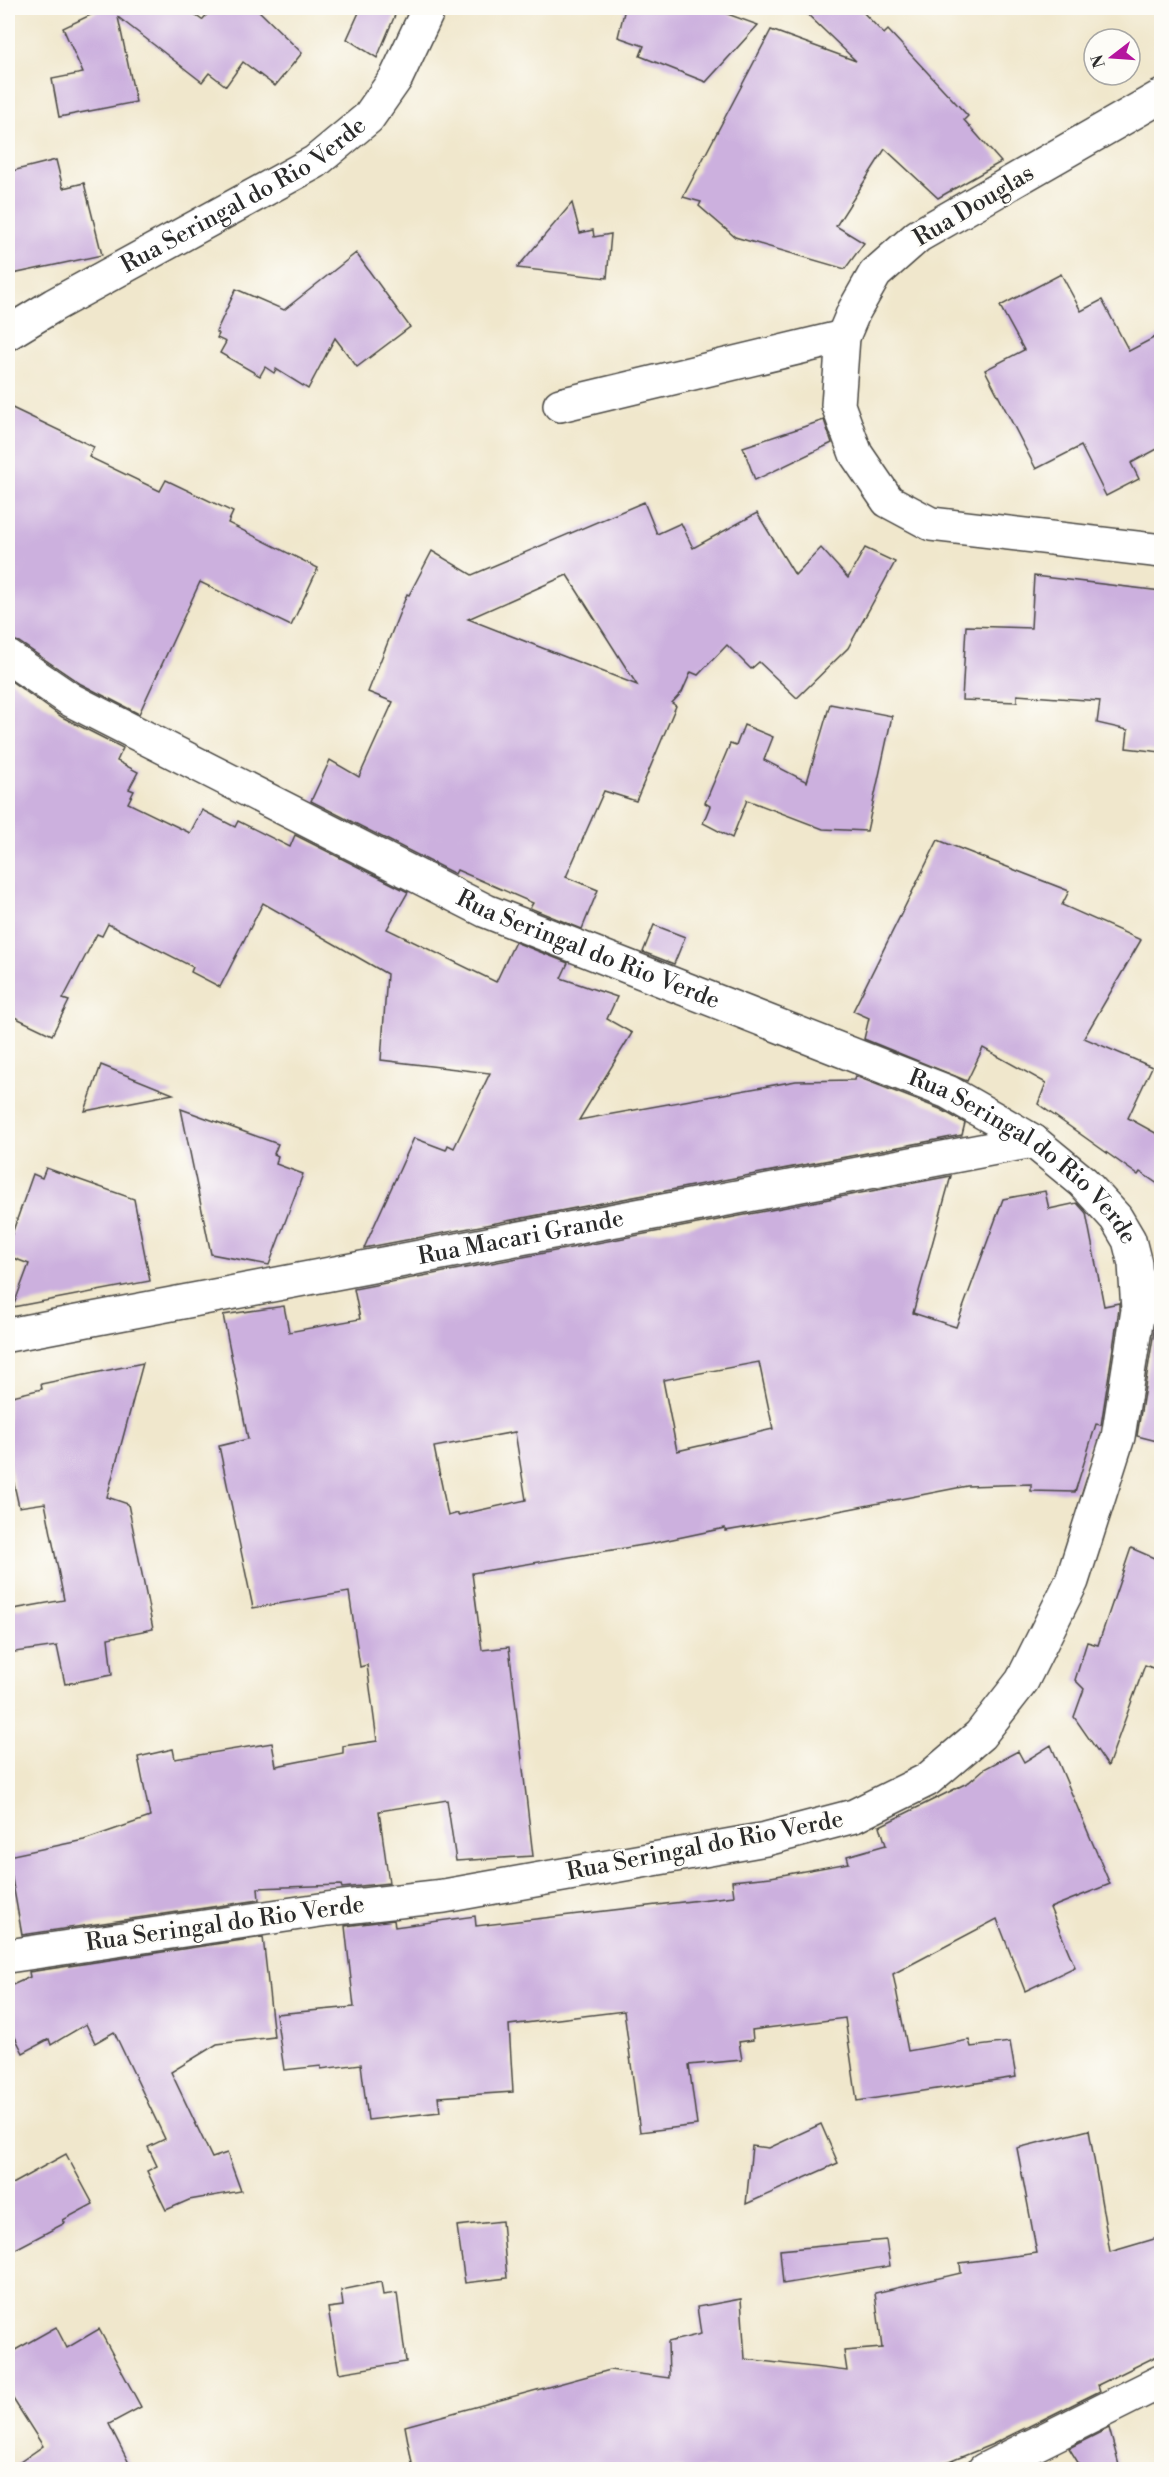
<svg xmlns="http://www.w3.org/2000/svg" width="1169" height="2477" font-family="'Libre Bodoni',serif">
	<rect width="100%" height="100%" fill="#fdfcf7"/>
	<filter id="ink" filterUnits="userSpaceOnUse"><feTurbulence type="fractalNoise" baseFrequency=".0167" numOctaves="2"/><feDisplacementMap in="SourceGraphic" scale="12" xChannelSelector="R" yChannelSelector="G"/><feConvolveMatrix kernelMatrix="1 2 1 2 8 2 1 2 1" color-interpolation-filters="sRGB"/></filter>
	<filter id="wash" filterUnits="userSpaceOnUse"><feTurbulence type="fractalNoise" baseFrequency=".008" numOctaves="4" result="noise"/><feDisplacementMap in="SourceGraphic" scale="24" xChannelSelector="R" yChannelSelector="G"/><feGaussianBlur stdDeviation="1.35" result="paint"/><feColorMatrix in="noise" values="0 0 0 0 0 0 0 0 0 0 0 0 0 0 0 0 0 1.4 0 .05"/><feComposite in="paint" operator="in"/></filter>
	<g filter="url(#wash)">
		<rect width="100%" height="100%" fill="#f0e7cc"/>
		<g id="blocks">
			<g fill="#ccb0de" fill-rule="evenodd">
				<polygon points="105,8 185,8 202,20 213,8 256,8 302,53 275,86 243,62 226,86 209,73 202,82 118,17 136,102 59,117 52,79 83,73 63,28"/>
				<polygon points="361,8 398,8 377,58 347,39"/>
				<polygon points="625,8 711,8 758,25 706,82 640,56 644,46 618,37"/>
				<polygon points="801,8 859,8 884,34 888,30 968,116 964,120 1001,162 938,198 885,149 836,226 864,243 845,269 735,237 699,206 701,202 683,197 771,30 856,61"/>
				<polygon points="56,160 63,188 84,183 102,255 8,275 8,172"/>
				<polygon points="572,203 580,233 593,230 594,237 611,234 607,278 517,268"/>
				<polygon points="356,253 410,327 357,367 335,338 308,389 276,369 274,373 265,367 260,376 220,353 226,342 217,338 219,334 216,332 236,289 284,310"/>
				<polygon points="1061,274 1081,311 1102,300 1129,351 1161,334 1161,447 1131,463 1139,479 1106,496 1081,446 1036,469 985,370 1024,350 1000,306"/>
				<polygon points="8,406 94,447 89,457 160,491 166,480 233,512 228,523 318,568 291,626 200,582 139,714 81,684 19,642 8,639"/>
				<polygon points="824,420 832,443 755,480 743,447"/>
				<path d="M644,502L657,534L681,523L693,548L757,513L795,575L821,548L848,578L865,548L895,562L848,648L797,698L759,662L751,669L727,645L698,675L691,672L682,692L672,703L676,706L636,801L604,791L566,877L598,890L582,929L530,908L533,903L457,870L455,874L311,801L330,760L359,777L393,702L368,692L407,594L409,595L432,551L472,575ZM567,575L637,685L468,619Z"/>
				<polygon points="1034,576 1161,591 1161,752 1126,748 1128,730 1097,723 1100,701 1017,695 1017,702 962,700 966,626 1031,628"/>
				<polygon points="8,679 62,717 123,748 117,761 138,772 129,789 134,791 128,803 190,833 202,810 235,827 238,821 290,847 295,835 408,892 387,929 496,982 515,942 568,963 561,978 617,997 607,1019 632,1033 579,1120 796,1081 854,1080 855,1076 940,1109 965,1123 962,1135 364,1248 414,1138 446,1150 448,1145 454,1148 490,1073 381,1060 387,974 263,903 220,987 191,972 193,967 108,924 102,936 97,934 63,999 69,1001 52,1035 8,1014"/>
				<polygon points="830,704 892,716 867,831 823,829 747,800 732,838 703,823 710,806 705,803 730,744 736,746 744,725 773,737 764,760 807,782"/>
				<polygon points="938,840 1069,891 1062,905 1141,940 1084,1038 1152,1067 1128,1118 1161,1136 1161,1186 1140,1172 1138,1175 1038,1104 1046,1083 983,1048 967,1081 864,1039 869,1018 853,1011"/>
				<polygon points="654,925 685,937 674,964 643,952"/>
				<polygon points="101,1065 173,1094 85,1111"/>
				<polygon points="181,1109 278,1144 274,1154 278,1156 276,1164 303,1174 269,1265 211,1254"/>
				<polygon points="46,1168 134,1199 150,1281 13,1307 29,1264 8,1256 8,1245 33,1174 42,1178"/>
				<path d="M951,1176L913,1313L956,1327L1003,1199L1045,1191L1049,1209L1077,1203L1086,1213L1104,1306L1119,1303V1309L1101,1425L1096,1424L1075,1492L1031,1491V1484L967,1486L813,1516L725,1531V1528L649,1544L472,1573L482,1650L509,1647L533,1856L456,1861L447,1800L379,1811L389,1883L342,1888L341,1885L258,1888L259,1900L22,1935L8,1856L84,1840L150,1817L138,1757L173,1749L175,1759L272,1743L276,1766L343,1753V1746L377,1741L367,1665L360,1667L349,1592L253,1608L219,1446L248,1439L223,1315L284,1306L289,1332L360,1319L354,1289ZM759,1362L773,1429L677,1451L663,1380ZM515,1432L526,1500L458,1515V1513L448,1516L434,1447Z"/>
				<polygon points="1156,1297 1161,1297 1161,1442 1137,1436 1157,1313"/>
				<polygon points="143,1363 107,1497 128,1504 153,1629 108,1638 112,1675 65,1684 57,1646 8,1653 8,1610 64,1600 45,1503 19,1507 8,1457 8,1397 42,1389 41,1384"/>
				<polygon points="1131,1548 1161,1561 1161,1650 1155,1669 1145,1665 1108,1766 1074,1717 1084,1689 1075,1680 1087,1642 1098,1645"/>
				<polygon points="1051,1745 1110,1884 1050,1908 1075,1967 1025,1991 997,1919 893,1974 908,2051 969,2040 971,2047 1010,2042 1016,2077 857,2101 845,2018 752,2030 753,2040 739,2042 742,2060 689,2065 697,2125 640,2132 624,2011 509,2025 513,2092 438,2097 440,2112 368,2120 361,2064 321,2069 321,2066 284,2070 276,2014 354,2007 345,1926 394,1920 395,1927 475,1916 476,1926 734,1896 732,1881 771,1877 849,1863 847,1856 886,1845 880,1826 969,1782 984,1769 1018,1751 1024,1762"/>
				<polygon points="263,1937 274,2037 217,2044 171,2072 212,2158 227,2153 241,2191 189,2200 166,2210 147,2171 157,2166 148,2147 165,2139 114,2032 95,2043 86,2024 51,2045 49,2039 23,2053 8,2023 8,1987 30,1977 29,1972"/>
				<polygon points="821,2124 838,2163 746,2204 752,2146 769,2148"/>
				<polygon points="1089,2130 1110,2252 1161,2237 1161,2354 1098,2385 1100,2391 993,2444 932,2469 611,2469 611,2464 562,2469 413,2469 405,2426 610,2370 669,2378 668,2342 701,2334 697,2307 741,2299 745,2359 847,2371 844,2351 882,2348 875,2293 961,2273 960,2263 1037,2253 1017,2148"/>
				<polygon points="66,2154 93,2204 63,2220 65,2223 8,2253 8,2186"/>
				<polygon points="502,2221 507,2278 465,2283 457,2226"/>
				<polygon points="886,2240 890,2266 783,2284 780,2250"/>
				<polygon points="381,2282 383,2295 397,2293 406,2362 339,2373 328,2308 343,2306 341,2290"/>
				<polygon points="56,2327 67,2348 99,2329 141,2407 109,2424 132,2469 10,2469 43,2446 8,2391 8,2354"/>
				<polygon points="1109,2428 1120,2469 1082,2469 1069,2448"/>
			</g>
		</g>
	</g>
	<g filter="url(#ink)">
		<use href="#blocks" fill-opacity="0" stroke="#494743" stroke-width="1.5"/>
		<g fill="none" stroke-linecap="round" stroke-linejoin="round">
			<defs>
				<g id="minor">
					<polyline points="1162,96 918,236 875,274 854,311 843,337 838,405 856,454 888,501 931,524 1162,551"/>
					<path id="s1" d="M8,333L54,305L315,162L368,118L396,78L429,8"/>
					<polyline points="560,405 843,337"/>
					<path id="s2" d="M8,657L71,700L486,911L948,1092L1033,1141L1083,1182L1116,1218L1129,1240L1135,1264L1138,1310L1118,1437L1072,1581L1022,1681L980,1735L927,1780L854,1816L766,1839L444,1896L327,1909L8,1956"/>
					<path id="s3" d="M8,1335L1033,1141"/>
					<polyline points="984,2470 1162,2381"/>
				</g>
			</defs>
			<use href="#minor" stroke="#494743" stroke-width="36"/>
			<use href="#minor" stroke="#fff" stroke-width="33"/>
		</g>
	</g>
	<g text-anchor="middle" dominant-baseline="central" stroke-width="4.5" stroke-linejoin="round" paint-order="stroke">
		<g font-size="24" fill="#2b2b2b" stroke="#fdfcf7">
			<text stroke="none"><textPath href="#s1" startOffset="273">Rua Seringal do Rio Verde</textPath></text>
			<text transform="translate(974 206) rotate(-31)">Rua Douglas</text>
			<text stroke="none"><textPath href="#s2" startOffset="651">Rua Seringal do Rio Verde</textPath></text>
			<text stroke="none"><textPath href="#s2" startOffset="1137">Rua Seringal do Rio Verde</textPath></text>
			<text stroke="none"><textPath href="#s3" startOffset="522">Rua Macari Grande</textPath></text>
			<text transform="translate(705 1846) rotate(-11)">Rua Seringal do Rio Verde</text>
			<text transform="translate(225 1924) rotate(-8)">Rua Seringal do Rio Verde</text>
		</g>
	</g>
	<rect width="1169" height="2477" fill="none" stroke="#fdfcf7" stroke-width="30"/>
	<g transform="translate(1112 57) rotate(253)"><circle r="28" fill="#fdfcf7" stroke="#a9a8a5" stroke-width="1.5"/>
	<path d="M0-4.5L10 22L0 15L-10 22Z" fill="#b5179e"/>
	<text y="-9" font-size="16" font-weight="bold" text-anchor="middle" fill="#2b2b2b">N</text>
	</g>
</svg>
